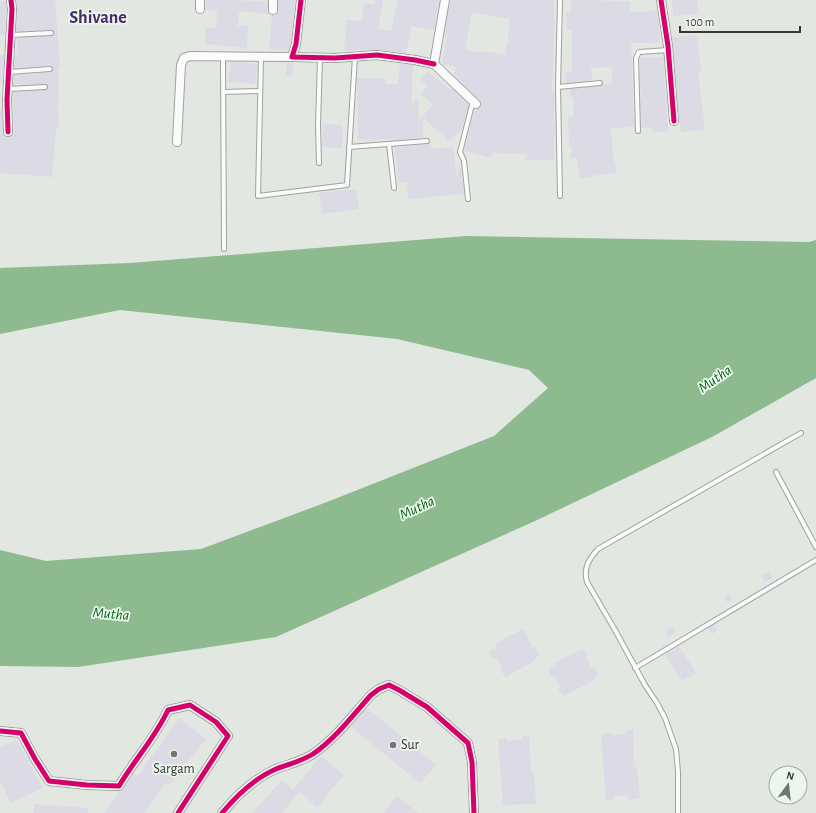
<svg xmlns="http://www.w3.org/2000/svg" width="816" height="813" font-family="'Alegreya Sans',sans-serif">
	<rect width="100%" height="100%" fill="#e2e7e2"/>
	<polygon fill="#8eba8f" points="466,236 809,242 816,240 816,378 712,437 535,521 276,637 78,667 0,666 0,550 46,561 201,549 327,502 494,436 548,388 529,370 397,339 120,310 0,334 0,268 130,263"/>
	<g fill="#dcdae4" fill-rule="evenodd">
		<polygon points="17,0 55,0 60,67 58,67 59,82 58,83 59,104 58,104 59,128 56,128 52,177 0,173 0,110 2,110 3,135 6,137 11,137 14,132 13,92 45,90 48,87 48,85 45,84 13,85 14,75 50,72 53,69 53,67 50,66 14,68 15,55 18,54 17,38 51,36 54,33 54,31 51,30 16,31 17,9"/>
		<polygon points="206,0 268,1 268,10 270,14 239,11 238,26 248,26 247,48 205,44 206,27 216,28 217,11 205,10"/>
		<polygon points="278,0 295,0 291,43 288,50 269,49 272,15 275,15 278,12"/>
		<polygon points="375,0 383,0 378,29 391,31 398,0 439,0 434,30 412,26 406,53 378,50 354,50 353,51 344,50 347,20 361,21 364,3 375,5"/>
		<path d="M450,0H554V20H555L552,91H555V93L553,124H555L554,160H525L526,154L493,153L491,158L464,151L475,109L480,108L481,103L454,75L456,67L442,64L447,36H444ZM472,12L509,19L508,43H506V55L483,51L482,53L465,49Z"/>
		<polygon points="571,0 630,1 630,12 657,11 659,25 660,43 631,43 634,127 611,128 613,154 617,172 580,178 577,158 571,159 571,146 569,146 568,117 574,116 573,97 570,97 570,89 612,84 612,67 591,68 592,80 566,83 565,72 572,71 572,30 567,30 566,12 571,12"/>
		<polygon points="672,0 697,0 698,14 673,16"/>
		<polygon points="0,1 6,1 6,9 5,35 0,35"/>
		<polygon points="697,35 701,72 698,72 705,130 681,132 672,37"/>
		<polygon points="0,55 4,55 2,84 0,84"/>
		<polygon points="663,57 668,131 652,132 652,128 641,128 640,59 640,58"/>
		<polygon points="231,62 257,64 255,84 228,82"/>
		<polygon points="287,62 293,63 292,76 286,76"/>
		<polygon points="400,64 413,65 413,73 412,71 412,105 418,98 419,121 433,104 421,94 428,86 420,79 428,71 451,90 452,88 469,104 462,129 450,141 423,118 423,138 394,140 394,139 358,140 357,78 385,78 385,84 398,84"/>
		<polygon points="324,124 343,125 342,148 322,147"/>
		<polygon points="431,143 431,149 453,147 457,178 461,163 464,194 408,199 407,182 398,182 395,147"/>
		<polygon points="356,189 359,209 322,214 319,193"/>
		<polygon points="768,572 772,578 765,582 761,576"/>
		<polygon points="729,593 733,599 727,602 724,597"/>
		<polygon points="714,625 718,630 712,634 708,628"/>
		<polygon points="672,627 675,632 669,637 665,631"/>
		<polygon points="523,630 527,634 532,648 535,646 539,655 528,666 527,665 506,677 500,670 503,668 496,658 493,659 489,651 497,648 496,644 507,637"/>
		<polygon points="679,646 696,673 682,681 665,655"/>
		<polygon points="583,649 591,668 594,666 598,675 586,686 585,685 564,696 558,689 561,687 555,676 552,677 548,669 556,666 555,663 567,656"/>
		<polygon points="367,708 436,765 420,783 351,727"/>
		<polygon points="179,718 206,739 169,785 166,783 144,813 104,813 120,791 124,789 134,773 138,776"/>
		<polygon points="633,730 634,767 637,767 640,799 628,800 628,795 614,796 615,799 606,800 601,734 611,733 611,735 626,734 625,731"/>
		<polygon points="529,735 531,772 534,772 536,804 503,805 498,739 507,738 507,741 522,739 522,736"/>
		<polygon points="17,740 43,788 11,803 0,781 0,747"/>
		<polygon points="321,756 344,775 317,807 300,792 282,813 252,813 282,780 293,790"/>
		<polygon points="397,796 418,813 383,813"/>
		<polygon points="34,804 88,808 88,813 34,813"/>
	</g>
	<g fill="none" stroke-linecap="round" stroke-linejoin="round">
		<defs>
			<g id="lane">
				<polyline points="560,0 558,87 560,196"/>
				<polyline points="11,35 51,33"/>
				<polyline points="223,56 224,249"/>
				<polyline points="261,57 258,196 347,185 355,57"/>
				<polyline points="9,72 50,69"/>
				<polyline points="558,87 600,83"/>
				<polyline points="8,89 45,87"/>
				<polyline points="223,92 260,91"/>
				<polyline points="638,131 636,58 639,52 668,50"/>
				<polyline points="389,144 394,188"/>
				<polyline points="349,147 427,141"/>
				<polyline points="319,163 318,124 320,58"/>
				<polyline points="468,199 464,161 460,152 473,101"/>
				<polyline points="776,472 816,547"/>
				<polyline points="635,668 816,560"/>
				<path d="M678,813V772L676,749L665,718L657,703L645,685L615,630L587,582C583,568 589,559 598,549L801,433"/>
			</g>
			<g id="street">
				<polyline points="301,0 296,44 292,57 335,58 377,55 415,60 434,64"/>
				<polyline points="445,0 434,64 476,104"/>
				<polyline points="661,0 668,46 674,121"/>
				<polyline points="200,9 200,0"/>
				<polyline points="273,10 273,0"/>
				<polyline points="8,132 7,100 12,9 11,0"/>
				<polyline points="177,142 181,65 184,58 190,56 292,57"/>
				<path d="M0,731L21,733L35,759L49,781L87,785L119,786C135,759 155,738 168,710L190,705L216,722L228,736L178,813"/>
				<path d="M222,813C237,795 255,778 276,769C289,764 302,761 313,754C336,738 353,715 371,695L379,689L389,685L399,690L427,707L468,743L472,762L474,813"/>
			</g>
		</defs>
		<use href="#lane" stroke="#9fa29f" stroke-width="6"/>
		<use href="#street" stroke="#9fa29f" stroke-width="10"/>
		<use href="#lane" stroke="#fbfbfb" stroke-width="4"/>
		<use href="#street" stroke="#fbfbfb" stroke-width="8"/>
		<defs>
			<g id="cycleway">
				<polyline points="301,0 296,44 292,57 335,58 377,55 415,60 434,64"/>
				<polyline points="661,0 668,46 674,121"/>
				<polyline points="8,132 7,100 12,9 11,0"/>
				<path d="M0,731L21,733L35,759L49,781L87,785L119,786C135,759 155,738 168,710L190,705L216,722L228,736L178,813"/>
				<path d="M222,813C237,795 255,778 276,769C289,764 302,761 313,754C336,738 353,715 371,695L379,689L389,685L399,690L427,707L468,743L472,762L474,813"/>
			</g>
		</defs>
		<use href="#cycleway" stroke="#edf6ed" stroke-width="8"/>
		<use href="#cycleway" stroke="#d6006c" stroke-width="5"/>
	</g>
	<g fill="#727572" stroke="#edf6ed" stroke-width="1.5">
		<circle cx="393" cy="745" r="4"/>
		<circle cx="174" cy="754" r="4"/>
	</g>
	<g text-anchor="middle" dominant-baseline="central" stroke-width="3.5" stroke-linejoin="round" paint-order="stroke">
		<g font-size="14" fill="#353835" stroke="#edf6ed" text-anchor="start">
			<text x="401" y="745">Sur</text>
			<text x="174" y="769" text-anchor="middle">Sargam</text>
		</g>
		<g font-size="15" font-style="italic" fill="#026317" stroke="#edf6ed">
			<text transform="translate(715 379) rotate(-35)">Mutha</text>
			<text transform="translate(417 508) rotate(-25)">Mutha</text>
			<text transform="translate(111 614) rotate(5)">Mutha</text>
		</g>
		<g font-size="18" font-weight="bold" fill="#472e68" stroke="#edf6ed">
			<text x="98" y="18">Shivane</text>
		</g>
	</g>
	<g transform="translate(788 785) rotate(15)"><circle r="19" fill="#edf6ed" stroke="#a3aaa3"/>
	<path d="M0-3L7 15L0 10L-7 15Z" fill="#727572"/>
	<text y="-6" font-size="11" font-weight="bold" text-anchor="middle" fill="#353835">N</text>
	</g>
	<path d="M680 26v6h120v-6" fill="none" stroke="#353835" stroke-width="2"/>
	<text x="686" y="26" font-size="12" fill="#353835" stroke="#edf6ed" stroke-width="3" paint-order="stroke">100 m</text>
</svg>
